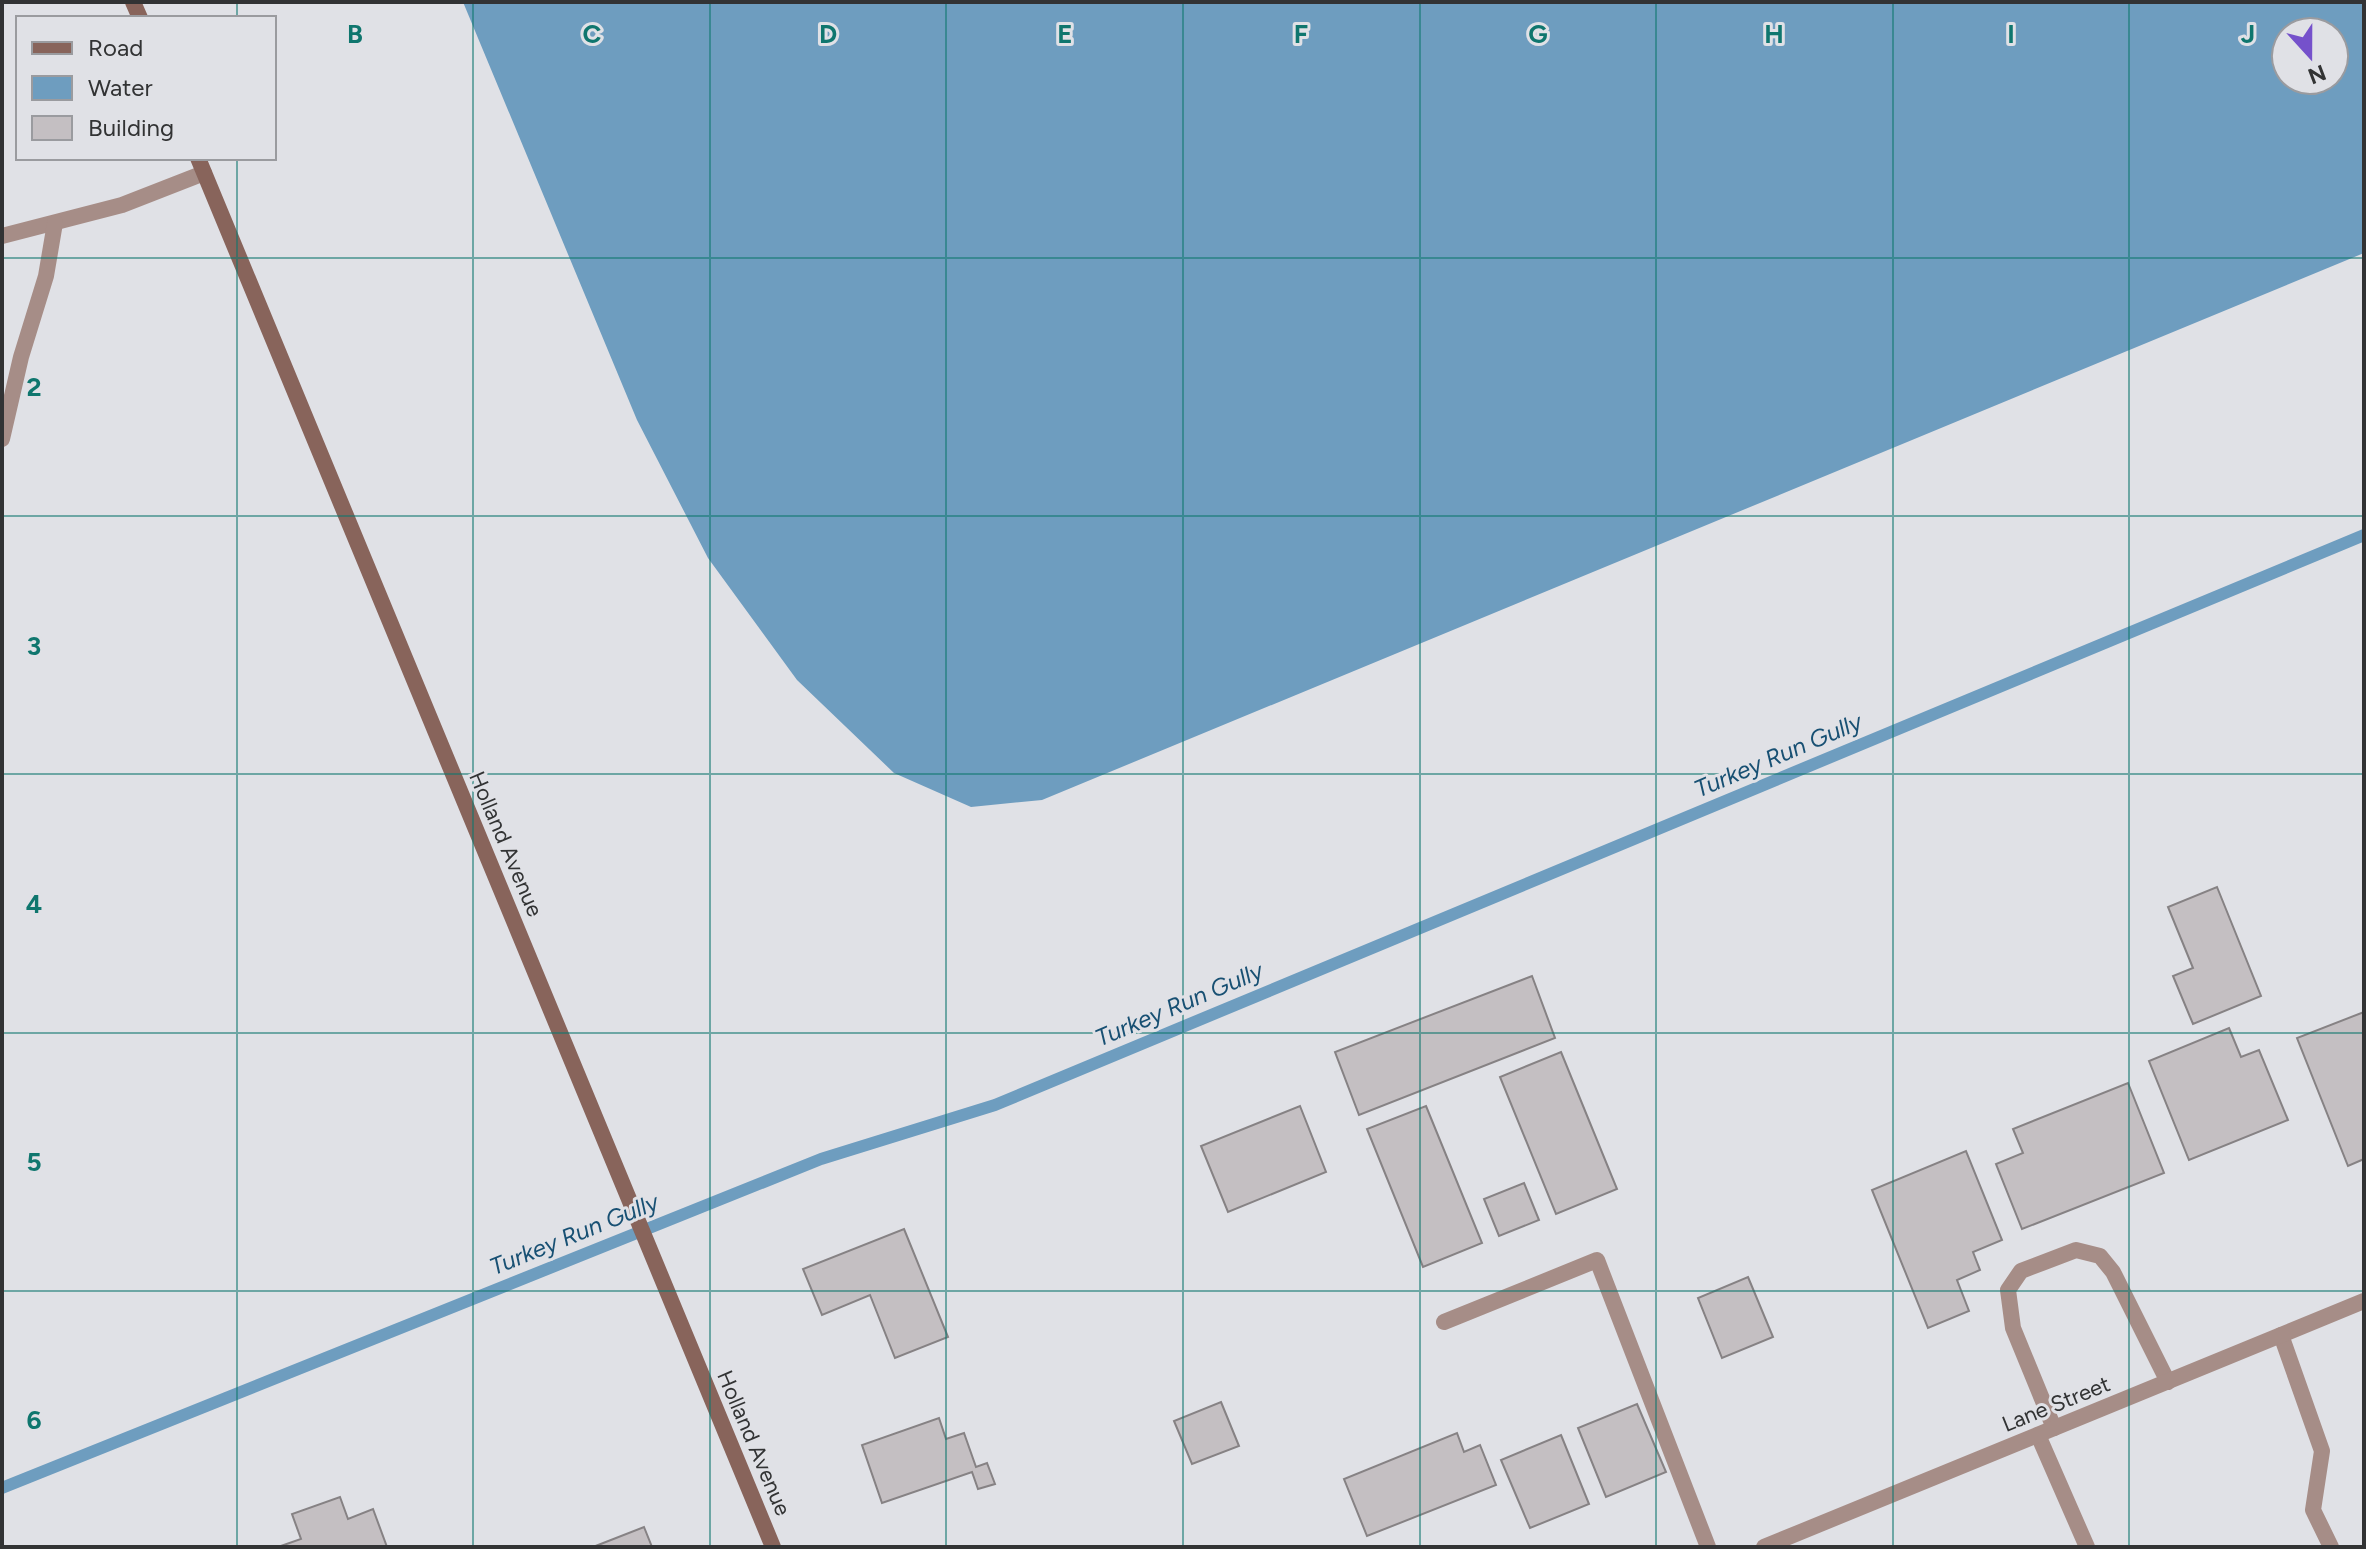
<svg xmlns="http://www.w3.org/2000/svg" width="2366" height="1549" font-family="Figtree,sans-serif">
	<rect width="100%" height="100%" fill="#e0e1e6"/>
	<path fill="#6e9dbf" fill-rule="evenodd" d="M463,2H2364V253L1042,800L971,807L894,773L797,680L708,558L637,420ZM2286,32H2334V80H2286Z"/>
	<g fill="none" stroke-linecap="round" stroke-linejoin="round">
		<polyline stroke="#6e9dbf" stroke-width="12" points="2,1488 821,1159 995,1105 2364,535"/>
	</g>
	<g fill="#c4bfc2" stroke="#868284" stroke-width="2">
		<polygon points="2217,887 2261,996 2193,1024 2173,976 2193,968 2168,907"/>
		<polygon points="1532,976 1555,1038 1359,1115 1335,1052"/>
		<polygon points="2364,1012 2364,1159 2348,1166 2297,1038"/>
		<polygon points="2229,1028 2241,1057 2259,1050 2288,1120 2189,1160 2149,1061"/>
		<polygon points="1561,1052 1617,1189 1556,1214 1500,1077"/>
		<polygon points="2128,1083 2164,1173 2022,1229 1996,1164 2023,1153 2013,1129"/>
		<polygon points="1300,1106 1326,1172 1228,1212 1201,1146"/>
		<polygon points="1426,1106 1482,1243 1423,1267 1367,1129"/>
		<polygon points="1966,1151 2002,1240 1973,1252 1980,1270 1957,1280 1969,1311 1928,1328 1872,1190"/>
		<polygon points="1524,1183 1539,1220 1499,1236 1484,1199"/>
		<polygon points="904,1229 948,1337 895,1358 870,1295 822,1315 803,1269"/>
		<polygon points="1748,1277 1773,1337 1722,1358 1698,1298"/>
		<polygon points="1221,1402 1239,1446 1192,1464 1174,1421"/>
		<polygon points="1637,1404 1666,1472 1606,1497 1578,1428"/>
		<polygon points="939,1418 946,1439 964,1433 976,1467 987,1463 995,1484 978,1489 972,1472 882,1503 862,1445"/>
		<polygon points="1457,1433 1464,1452 1480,1445 1496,1485 1367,1536 1344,1479"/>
		<polygon points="1561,1435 1589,1504 1530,1528 1501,1460"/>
		<polygon points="340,1497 348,1519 373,1509 387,1547 278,1547 301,1539 292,1514"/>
		<polygon points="644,1527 652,1547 593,1547"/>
	</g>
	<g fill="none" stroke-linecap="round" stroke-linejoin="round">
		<g stroke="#a68d87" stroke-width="16">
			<polyline points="2,236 122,205 204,173"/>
			<polyline points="2,439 21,357 46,276 55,223"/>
			<polyline points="1444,1322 1597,1260 1708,1547"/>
			<polyline points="2281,1335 2322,1451 2313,1510 2331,1547"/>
			<polyline points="2054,1428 2013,1328 2008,1290 2021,1271 2076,1250 2100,1256 2113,1272 2168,1382"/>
			<polyline points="2038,1435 2087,1547"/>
		</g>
		<polyline stroke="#a68d87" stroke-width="16" points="1764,1547 2364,1301"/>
		<g stroke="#88645b" stroke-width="16">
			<polyline points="133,2 140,18"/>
			<polyline points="198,158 773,1547"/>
		</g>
	</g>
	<path fill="none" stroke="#0f766e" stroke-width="2" stroke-opacity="0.55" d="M237,2V18M473,2V1547M710,2V1547M946,2V1547M1183,2V1547M1420,2V1547M1656,2V1547M1893,2V1547M2129,2V1547M237,158V1547M2,258H2364M2,516H2364M2,774H2364M2,1033H2364M2,1291H2364"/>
	<g text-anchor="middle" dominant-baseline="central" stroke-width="6" stroke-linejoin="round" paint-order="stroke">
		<g font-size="22" fill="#323334" stroke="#e0e1e6">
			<text transform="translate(506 844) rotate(67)">Holland Avenue</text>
			<text transform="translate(2056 1404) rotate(-22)">Lane Street</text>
			<text transform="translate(754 1443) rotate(67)">Holland Avenue</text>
		</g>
		<g font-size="24" font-style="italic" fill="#185073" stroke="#e0e1e6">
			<text transform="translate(1778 755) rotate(-23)">Turkey Run Gully</text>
			<text transform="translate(1179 1004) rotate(-23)">Turkey Run Gully</text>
			<text transform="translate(574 1234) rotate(-22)">Turkey Run Gully</text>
		</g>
	</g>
	<g font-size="26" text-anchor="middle" font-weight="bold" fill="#0f766e" stroke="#e0e1e6" stroke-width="6" stroke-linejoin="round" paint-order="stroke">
		<text x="355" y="43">B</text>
		<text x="592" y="43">C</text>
		<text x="828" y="43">D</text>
		<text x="1065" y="43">E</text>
		<text x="1301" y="43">F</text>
		<text x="1538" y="43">G</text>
		<text x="1774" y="43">H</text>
		<text x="2011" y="43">I</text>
		<text x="2248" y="43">J</text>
		<text x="34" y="396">2</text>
		<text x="34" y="655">3</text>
		<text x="34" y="913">4</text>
		<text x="34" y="1171">5</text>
		<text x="34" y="1429">6</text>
	</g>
	<rect width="2366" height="1549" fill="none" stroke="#323334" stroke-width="8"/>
	<rect x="16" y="16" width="260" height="144" fill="#e0e1e6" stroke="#9a9b9f" stroke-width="2"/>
	<rect x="32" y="42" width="40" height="12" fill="#88645b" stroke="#9a9b9f" stroke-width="2"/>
	<text x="88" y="56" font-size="24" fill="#323334">Road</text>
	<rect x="32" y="76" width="40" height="24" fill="#6e9dbf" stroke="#9a9b9f" stroke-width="2"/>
	<text x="88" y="96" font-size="24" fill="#323334">Water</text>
	<rect x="32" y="116" width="40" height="24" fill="#c4bfc2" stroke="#9a9b9f" stroke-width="2"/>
	<text x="88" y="136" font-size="24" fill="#323334">Building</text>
	<g transform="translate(2310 56) rotate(159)"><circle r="38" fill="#e0e1e6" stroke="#9a9b9f" stroke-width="2"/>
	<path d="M0-6L14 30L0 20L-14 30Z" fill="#7551cb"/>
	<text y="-12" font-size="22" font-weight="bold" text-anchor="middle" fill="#323334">N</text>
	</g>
</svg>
